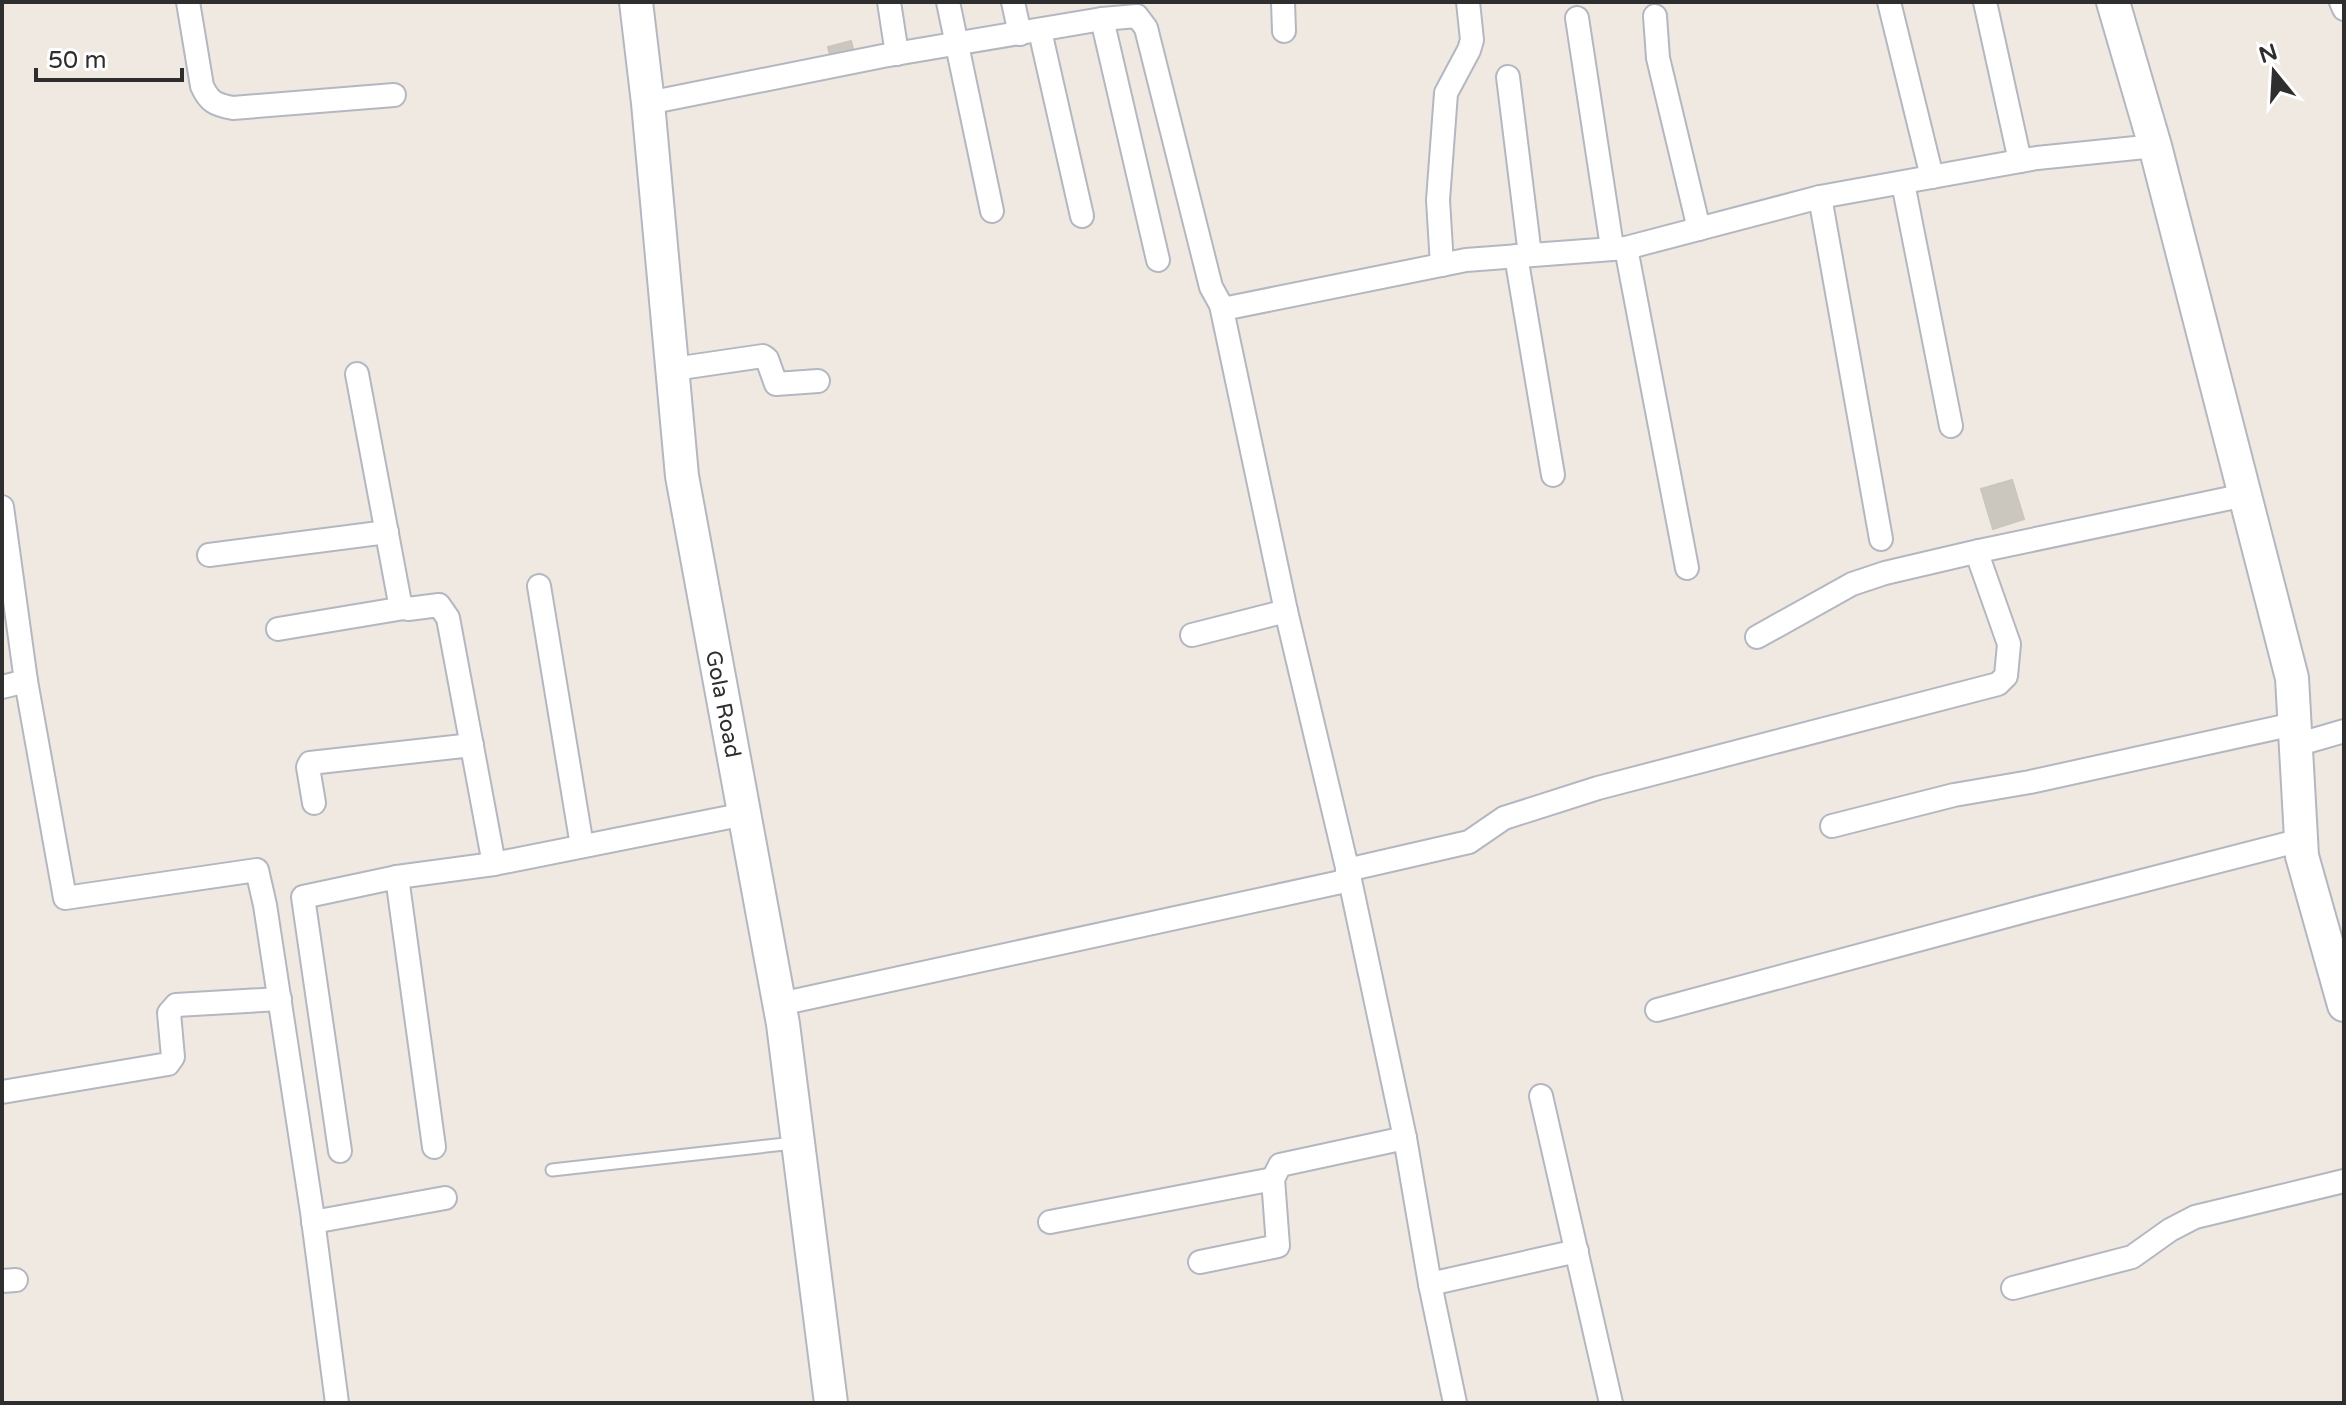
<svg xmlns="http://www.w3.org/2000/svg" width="2346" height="1405" font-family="'Varela Round',sans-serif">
	<rect width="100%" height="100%" fill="#efe9e1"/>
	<g fill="#cbc7bf" stroke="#cbc5ba" stroke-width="2">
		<polygon points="851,41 855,57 832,63 828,47"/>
		<polygon points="2012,480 2024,519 1993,529 1981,489"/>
	</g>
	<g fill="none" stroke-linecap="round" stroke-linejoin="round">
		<defs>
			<polyline id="lane" points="552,1170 794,1143"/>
			<g id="street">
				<path d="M188,2L202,86C209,102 216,105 233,108L394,95"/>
				<polyline points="889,2 897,54"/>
				<polyline points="948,2 992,211"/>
				<polyline points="1013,2 1020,34"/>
				<polyline points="1283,2 1284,31"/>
				<polyline points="1889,2 1932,177"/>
				<polyline points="1985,2 2020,161"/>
				<polyline points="2341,2 2344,9"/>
				<polyline points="1655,16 1658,58 1699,229"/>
				<polyline points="1577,18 1612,247"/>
				<polyline points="1102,19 1158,260"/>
				<polyline points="1040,31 1082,216"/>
				<polyline points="1508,77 1530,255"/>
				<polyline points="648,103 883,56 1102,19 1137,16 1146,28 1211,287 1221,305 1228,308 1466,260 1626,248 1820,197 2037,158 2155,146"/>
				<polyline points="1903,183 1951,426"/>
				<polyline points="1820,197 1881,539"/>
				<polyline points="1626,248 1687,568"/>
				<polyline points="1516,256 1553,475"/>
				<polyline points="1442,265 1438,200 1446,93 1469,50 1472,40 1468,2"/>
				<polyline points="1221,305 1286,611 1350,880 1405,1138 1430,1284 1455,1403"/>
				<polyline points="674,369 763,356 767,359 776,384 818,381"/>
				<polyline points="357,374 400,603 408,609 439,605 448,618 494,864"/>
				<polyline points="2,507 26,681 65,898 257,870 265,905 312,1212 337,1403"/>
				<polyline points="209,555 387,532"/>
				<polyline points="539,586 582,846"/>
				<polyline points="278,629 404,608"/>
				<polyline points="1192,635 1286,611"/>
				<polyline points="1757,637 1852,584 1885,573 1979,551"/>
				<polyline points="2,687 26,681"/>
				<polyline points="2296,745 2344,731"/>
				<polyline points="314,803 308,767 310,763 472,745"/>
				<polyline points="1832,826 1954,795 2030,782 2294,724"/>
				<polyline points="1347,870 1469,842 1504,818 1598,788 1998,684 2006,676 2009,644 1979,559 1979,551 2245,495"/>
				<polyline points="397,877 434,1147"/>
				<polyline points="780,1004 1350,880"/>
				<polyline points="1657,1010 2033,909 2301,840"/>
				<polyline points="2,1092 168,1064 173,1057 169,1013 176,1005 280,999"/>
				<polyline points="1541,1096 1611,1403"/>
				<polyline points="340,1151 303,897 397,877 494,864 745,814"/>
				<polyline points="313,1222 445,1198"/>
				<polyline points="1050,1222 1273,1179"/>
				<polyline points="1200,1262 1278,1246 1273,1179 1280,1165 1405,1138"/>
				<polyline points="2,1281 16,1280"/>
				<polyline points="1430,1284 1577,1251"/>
				<polyline points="2013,1288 2132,1257 2170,1230 2195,1217 2344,1181"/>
			</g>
			<g id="secondary">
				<polyline points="636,2 648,103 682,476 783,1024 831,1403"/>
				<polyline points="2113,2 2155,146 2292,678 2302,856 2344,1005"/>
			</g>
		</defs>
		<use href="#lane" stroke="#b4b7c1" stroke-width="15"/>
		<use href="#street" stroke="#b4b7c1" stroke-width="26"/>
		<use href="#secondary" stroke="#b4b7c1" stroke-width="36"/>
		<use href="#lane" stroke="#fff" stroke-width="11"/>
		<use href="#street" stroke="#fff" stroke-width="22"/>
		<use href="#secondary" stroke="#fff" stroke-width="32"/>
	</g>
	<g text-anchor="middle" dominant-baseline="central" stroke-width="6" stroke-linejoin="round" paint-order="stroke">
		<g font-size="22" fill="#2e2e2e" stroke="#fff">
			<text transform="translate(723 704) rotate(79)">Gola Road</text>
		</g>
	</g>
	<rect width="2346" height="1405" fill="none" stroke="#2e2e2e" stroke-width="8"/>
	<g transform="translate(2274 72) rotate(342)" stroke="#ffffff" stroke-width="6" paint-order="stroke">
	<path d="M0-6L14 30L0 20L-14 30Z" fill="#2e2e2e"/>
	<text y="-12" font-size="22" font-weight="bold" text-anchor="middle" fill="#2e2e2e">N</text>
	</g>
	<path d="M36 68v12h146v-12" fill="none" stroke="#2e2e2e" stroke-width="4"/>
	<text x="48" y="68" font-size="24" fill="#2e2e2e" stroke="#ffffff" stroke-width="6" paint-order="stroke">50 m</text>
</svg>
